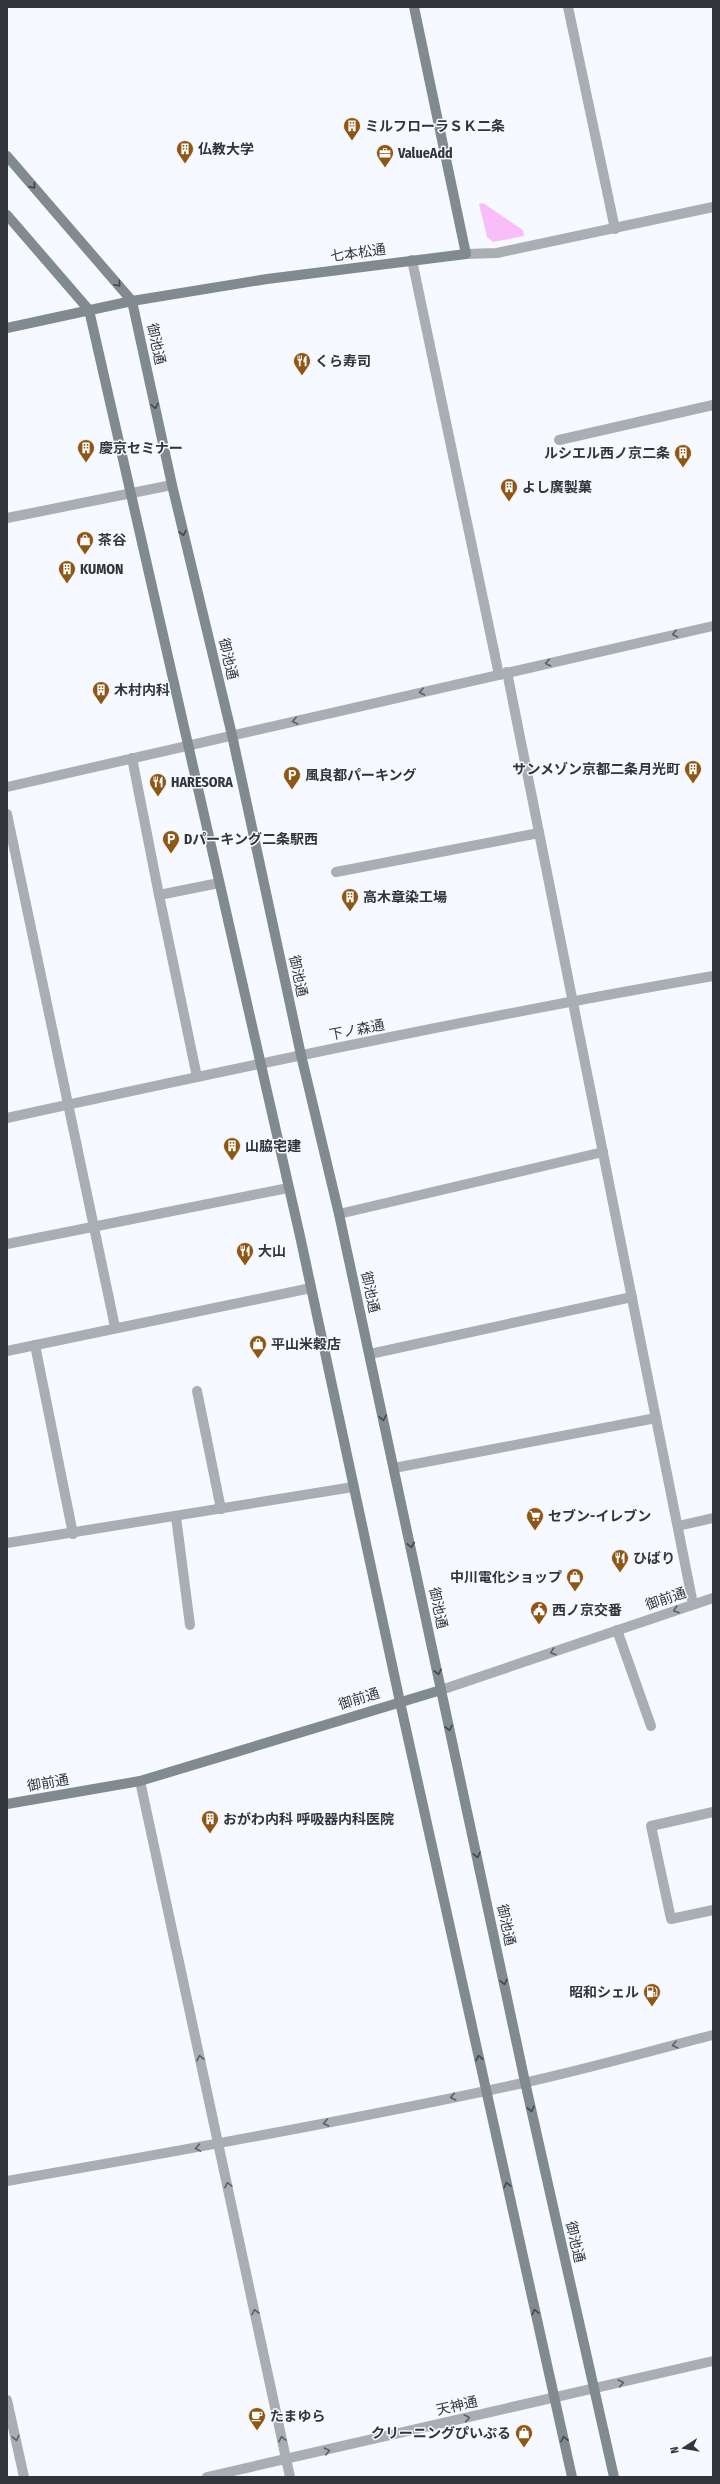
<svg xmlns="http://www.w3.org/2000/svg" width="720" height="2484" font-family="'Fira Sans Condensed','Noto Sans JP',sans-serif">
	<rect width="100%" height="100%" fill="#f6f9ff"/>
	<polygon fill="#f9bdfa" points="483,203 523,230 524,236 493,242 487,237 479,204"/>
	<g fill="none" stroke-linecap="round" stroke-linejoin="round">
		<g stroke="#a8aeb2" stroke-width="10">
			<polyline points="568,7 615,229"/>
			<polyline points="559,440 713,405"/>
			<polyline points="132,758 159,895"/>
			<polyline points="7,814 115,1327"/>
			<polyline points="336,872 539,833"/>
			<polyline points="197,1077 159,895 219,883"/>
			<polyline points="339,1214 603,1152"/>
			<polyline points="7,1244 288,1188"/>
			<polyline points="35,1345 73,1534"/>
			<polyline points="7,1351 311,1288"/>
			<polyline points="370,1354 632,1297"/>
			<polyline points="197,1391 221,1509"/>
			<polyline points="394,1468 656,1418"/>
			<polyline points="176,1517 190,1625"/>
			<polyline points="678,1526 713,1518"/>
			<polyline points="7,1543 353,1487"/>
			<polyline points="617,1630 651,1726"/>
			<polyline points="713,1812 651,1826 671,1919 713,1910"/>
		</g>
		<g stroke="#a8aeb2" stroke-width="10">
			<polyline points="466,254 497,253 713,207"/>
			<polyline points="412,260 499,675"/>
			<polyline points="7,518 172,485"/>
			<polyline points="507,672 693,1604"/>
			<polyline points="7,787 713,626"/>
			<path d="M7,1118C242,1067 477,1017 713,976"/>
			<polyline points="441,1690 713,1598"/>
			<polyline points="140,1781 290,2477"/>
			<path d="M7,2181C180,2151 352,2120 523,2083C587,2069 650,2051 713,2035"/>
			<polyline points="7,2400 24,2477"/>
			<polyline points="207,2477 713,2361"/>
		</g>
		<g stroke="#808a8f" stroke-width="10">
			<polyline points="7,156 132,301 172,485 232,735 301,1055 339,1214 525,2082 614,2477"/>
			<polyline points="7,215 89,310 300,1236 400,1702 572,2477"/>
			<polyline points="7,328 132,301 267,279 466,254 414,7"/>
			<polyline points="7,1804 140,1781 441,1690"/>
		</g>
	</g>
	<defs><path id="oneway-chevron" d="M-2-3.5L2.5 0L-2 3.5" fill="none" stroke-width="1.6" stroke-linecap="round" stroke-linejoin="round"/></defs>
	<g stroke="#42474c">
		<use href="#oneway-chevron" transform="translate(33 186) rotate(49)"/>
		<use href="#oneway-chevron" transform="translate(118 284) rotate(49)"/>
		<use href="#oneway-chevron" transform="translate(155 406) rotate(78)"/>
		<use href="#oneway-chevron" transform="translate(183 533) rotate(77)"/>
		<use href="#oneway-chevron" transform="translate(383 1418) rotate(78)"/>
		<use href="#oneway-chevron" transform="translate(411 1545) rotate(78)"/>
		<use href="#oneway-chevron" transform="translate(438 1672) rotate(78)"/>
		<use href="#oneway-chevron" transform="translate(449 1728) rotate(78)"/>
		<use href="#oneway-chevron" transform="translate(477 1855) rotate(78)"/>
		<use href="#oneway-chevron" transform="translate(504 1982) rotate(78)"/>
		<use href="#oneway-chevron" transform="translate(479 2058) rotate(-102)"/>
		<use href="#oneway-chevron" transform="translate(531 2109) rotate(77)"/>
		<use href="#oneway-chevron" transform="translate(507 2185) rotate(-103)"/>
		<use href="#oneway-chevron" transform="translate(535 2312) rotate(-103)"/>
		<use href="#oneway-chevron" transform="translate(564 2439) rotate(-103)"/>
	</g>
	<g stroke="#5b6065">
		<use href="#oneway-chevron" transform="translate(675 634) rotate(167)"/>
		<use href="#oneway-chevron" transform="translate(548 663) rotate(167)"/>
		<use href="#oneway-chevron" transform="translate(422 692) rotate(167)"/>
		<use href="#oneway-chevron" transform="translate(295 721) rotate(167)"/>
		<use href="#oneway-chevron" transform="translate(676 1610) rotate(161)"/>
		<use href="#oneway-chevron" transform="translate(553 1652) rotate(161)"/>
		<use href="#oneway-chevron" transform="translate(675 2045) rotate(166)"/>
		<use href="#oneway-chevron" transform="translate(200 2058) rotate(-102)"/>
		<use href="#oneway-chevron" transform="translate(453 2097) rotate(169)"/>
		<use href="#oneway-chevron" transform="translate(326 2123) rotate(169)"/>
		<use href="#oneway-chevron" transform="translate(198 2148) rotate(170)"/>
		<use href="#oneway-chevron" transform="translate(228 2185) rotate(-102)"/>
		<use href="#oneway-chevron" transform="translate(255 2312) rotate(-102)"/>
		<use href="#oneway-chevron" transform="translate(621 2383) rotate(-13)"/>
		<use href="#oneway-chevron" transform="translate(467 2418) rotate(-13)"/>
		<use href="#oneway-chevron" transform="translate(16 2438) rotate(77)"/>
		<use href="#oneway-chevron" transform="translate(282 2439) rotate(-102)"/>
		<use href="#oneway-chevron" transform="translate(327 2451) rotate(-13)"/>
	</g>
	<defs>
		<symbol id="building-pin" viewBox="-11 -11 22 30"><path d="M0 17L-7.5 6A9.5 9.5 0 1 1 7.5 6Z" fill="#905613" stroke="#f6f9ff"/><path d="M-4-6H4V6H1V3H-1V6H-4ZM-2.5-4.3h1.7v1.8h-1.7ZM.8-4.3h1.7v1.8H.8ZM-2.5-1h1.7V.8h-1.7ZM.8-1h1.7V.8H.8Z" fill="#fff"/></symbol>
		<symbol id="office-pin" viewBox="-11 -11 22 30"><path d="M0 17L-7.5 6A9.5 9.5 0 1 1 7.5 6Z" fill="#905613" stroke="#f6f9ff"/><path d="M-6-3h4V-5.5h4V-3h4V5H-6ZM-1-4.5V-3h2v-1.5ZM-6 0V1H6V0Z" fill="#fff"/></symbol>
		<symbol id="restaurant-pin" viewBox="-11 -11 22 30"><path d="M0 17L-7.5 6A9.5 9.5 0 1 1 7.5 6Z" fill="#905613" stroke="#f6f9ff"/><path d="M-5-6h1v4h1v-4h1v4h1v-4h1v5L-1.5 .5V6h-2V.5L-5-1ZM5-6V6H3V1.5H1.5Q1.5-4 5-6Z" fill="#fff"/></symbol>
		<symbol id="shop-pin" viewBox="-11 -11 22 30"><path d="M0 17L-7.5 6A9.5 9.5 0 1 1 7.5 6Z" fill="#905613" stroke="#f6f9ff"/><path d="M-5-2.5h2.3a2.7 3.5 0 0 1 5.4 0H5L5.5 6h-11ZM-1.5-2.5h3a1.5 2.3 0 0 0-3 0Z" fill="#fff"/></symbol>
		<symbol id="parking-pin" viewBox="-11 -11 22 30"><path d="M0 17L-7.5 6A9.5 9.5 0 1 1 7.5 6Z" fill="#905613" stroke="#f6f9ff"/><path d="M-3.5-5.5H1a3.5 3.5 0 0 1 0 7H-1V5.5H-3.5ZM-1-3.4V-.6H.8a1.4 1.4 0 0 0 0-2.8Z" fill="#fff"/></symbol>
		<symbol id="supermarket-pin" viewBox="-11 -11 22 30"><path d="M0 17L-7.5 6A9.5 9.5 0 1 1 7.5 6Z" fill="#905613" stroke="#f6f9ff"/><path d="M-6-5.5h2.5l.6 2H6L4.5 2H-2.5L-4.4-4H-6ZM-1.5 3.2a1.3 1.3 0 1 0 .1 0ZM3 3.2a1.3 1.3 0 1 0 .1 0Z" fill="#fff"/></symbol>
		<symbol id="civic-pin" viewBox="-11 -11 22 30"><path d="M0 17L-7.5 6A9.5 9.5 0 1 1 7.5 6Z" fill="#905613" stroke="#f6f9ff"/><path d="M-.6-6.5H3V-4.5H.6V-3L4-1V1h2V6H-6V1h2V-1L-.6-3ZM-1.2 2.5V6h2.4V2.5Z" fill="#fff"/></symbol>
		<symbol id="fuel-pin" viewBox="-11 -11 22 30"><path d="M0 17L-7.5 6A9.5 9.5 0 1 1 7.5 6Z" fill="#905613" stroke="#f6f9ff"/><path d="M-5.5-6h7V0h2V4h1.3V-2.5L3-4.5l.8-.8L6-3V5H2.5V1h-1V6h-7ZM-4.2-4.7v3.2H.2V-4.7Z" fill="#fff"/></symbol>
		<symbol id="cafe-pin" viewBox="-11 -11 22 30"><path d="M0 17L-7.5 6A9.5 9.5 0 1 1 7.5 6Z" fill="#905613" stroke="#f6f9ff"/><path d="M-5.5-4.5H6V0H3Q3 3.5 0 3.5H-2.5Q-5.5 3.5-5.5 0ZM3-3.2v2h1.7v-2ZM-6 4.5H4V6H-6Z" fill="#fff"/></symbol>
	</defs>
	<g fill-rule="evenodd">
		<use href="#building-pin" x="342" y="116" width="20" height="27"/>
		<use href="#building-pin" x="175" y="139" width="20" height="27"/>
		<use href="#office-pin" x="375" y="143" width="20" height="27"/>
		<use href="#restaurant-pin" x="292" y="351" width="20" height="27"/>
		<use href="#building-pin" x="76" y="438" width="20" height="27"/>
		<use href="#building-pin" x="673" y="443" width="20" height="27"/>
		<use href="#building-pin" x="499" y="477" width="20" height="27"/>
		<use href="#shop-pin" x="75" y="530" width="20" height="27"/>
		<use href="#building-pin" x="57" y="559" width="20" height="27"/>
		<use href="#building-pin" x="91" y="680" width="20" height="27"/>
		<use href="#building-pin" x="683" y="759" width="20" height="27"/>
		<use href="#parking-pin" x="282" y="765" width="20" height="27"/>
		<use href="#restaurant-pin" x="148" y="772" width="20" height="27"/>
		<use href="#parking-pin" x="161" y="829" width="20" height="27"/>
		<use href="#building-pin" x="340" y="887" width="20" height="27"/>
		<use href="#building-pin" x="222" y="1136" width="20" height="27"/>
		<use href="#restaurant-pin" x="235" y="1241" width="20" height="27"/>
		<use href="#shop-pin" x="248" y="1334" width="20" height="27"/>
		<use href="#supermarket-pin" x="525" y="1506" width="20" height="27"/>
		<use href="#restaurant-pin" x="610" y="1548" width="20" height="27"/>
		<use href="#shop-pin" x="565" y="1567" width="20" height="27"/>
		<use href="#civic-pin" x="529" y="1600" width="20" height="27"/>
		<use href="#building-pin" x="200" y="1809" width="20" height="27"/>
		<use href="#fuel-pin" x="642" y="1982" width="20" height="27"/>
		<use href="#cafe-pin" x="247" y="2406" width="20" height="27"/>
		<use href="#shop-pin" x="514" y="2423" width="20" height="27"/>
	</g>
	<g text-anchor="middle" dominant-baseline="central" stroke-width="3" stroke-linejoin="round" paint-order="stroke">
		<g font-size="14" font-weight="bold" fill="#32363b" stroke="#f6f9ff" text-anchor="start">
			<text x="365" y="126">ミルフローラＳＫ二条</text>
			<text x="198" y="149">仏教大学</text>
			<text x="398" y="153">ValueAdd</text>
			<text x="315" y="361">くら寿司</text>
			<text x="99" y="448">慶京セミナー</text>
			<text x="670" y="453" text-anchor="end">ルシエル西ノ京二条</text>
			<text x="522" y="487">よし廣製菓</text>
			<text x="98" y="540">茶谷</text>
			<text x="80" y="569">KUMON</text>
			<text x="114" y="690">木村内科</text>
			<text x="680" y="769" text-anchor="end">サンメゾン京都二条月光町</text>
			<text x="305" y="775">風良都パーキング</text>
			<text x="171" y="782">HARESORA</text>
			<text x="184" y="839">Dパーキング二条駅西</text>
			<text x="363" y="897">高木章染工場</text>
			<text x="245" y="1146">山脇宅建</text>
			<text x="258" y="1251">大山</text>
			<text x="271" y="1344">平山米穀店</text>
			<text x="548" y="1516">セブン-イレブン</text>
			<text x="633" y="1558">ひばり</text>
			<text x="562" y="1577" text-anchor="end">中川電化ショップ</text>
			<text x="552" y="1610">西ノ京交番</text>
			<text x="223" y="1819">おがわ内科 呼吸器内科医院</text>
			<text x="639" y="1992" text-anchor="end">昭和シェル</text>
			<text x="270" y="2416">たまゆら</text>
			<text x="511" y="2433" text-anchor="end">クリーニングぴいぷる</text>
		</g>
		<g font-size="14" fill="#32363b" stroke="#f6f9ff">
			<text transform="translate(358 253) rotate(-8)">七本松通</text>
			<text transform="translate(156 344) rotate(78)">御池通</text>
			<text transform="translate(228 659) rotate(77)">御池通</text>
			<text transform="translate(298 976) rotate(78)">御池通</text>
			<text transform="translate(357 1030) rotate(-11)">下ノ森通</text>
			<text transform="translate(370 1292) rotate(78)">御池通</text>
			<text transform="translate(666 1599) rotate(-19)">御前通</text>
			<text transform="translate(438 1608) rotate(78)">御池通</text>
			<text transform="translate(359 1699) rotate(-17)">御前通</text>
			<text transform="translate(48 1783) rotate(-10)">御前通</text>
			<text transform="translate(506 1925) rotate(78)">御池通</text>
			<text transform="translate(575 2242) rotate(77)">御池通</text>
			<text transform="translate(457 2406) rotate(-13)">天神通</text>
		</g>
	</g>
	<rect width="720" height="2484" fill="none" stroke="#32363b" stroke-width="16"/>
	<g transform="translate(684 2448) rotate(258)" stroke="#f6f9ff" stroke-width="3" paint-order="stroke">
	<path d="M0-3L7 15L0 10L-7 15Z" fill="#32363b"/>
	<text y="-6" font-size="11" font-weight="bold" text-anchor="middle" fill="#32363b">N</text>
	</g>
</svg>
